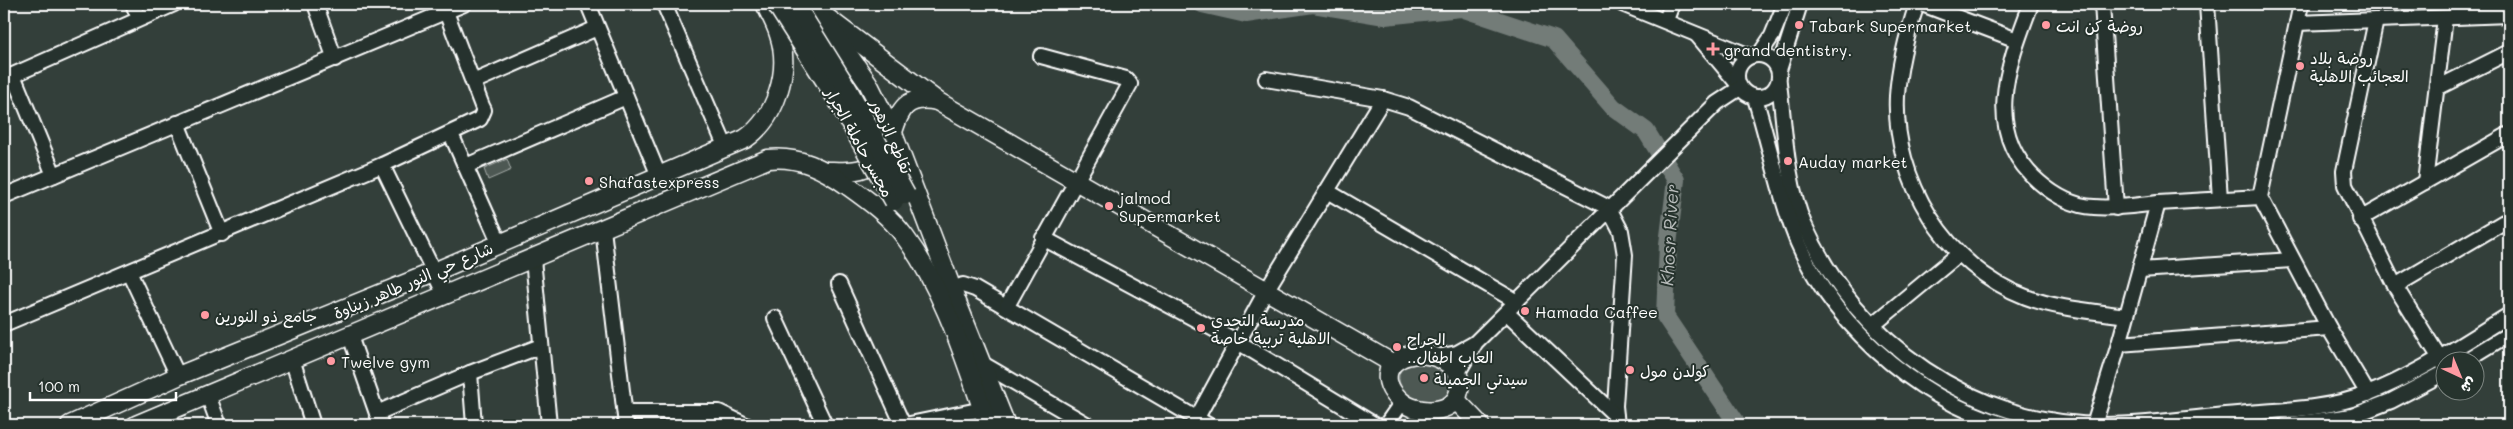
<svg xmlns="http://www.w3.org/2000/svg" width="2513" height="429" font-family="Mali,'Playpen Sans Arabic',sans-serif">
	<rect width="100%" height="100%" fill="#333f3a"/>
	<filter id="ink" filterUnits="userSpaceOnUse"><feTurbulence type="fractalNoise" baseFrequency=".02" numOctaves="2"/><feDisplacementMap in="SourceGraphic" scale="10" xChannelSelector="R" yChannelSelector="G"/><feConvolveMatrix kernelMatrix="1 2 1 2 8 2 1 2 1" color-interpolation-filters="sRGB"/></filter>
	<g filter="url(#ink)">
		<g fill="#4d5853" stroke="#a6aca9">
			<polygon points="507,159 511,170 488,180 484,169"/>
			<path d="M1419,360L1451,370L1452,393C1413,423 1374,368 1419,360Z"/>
		</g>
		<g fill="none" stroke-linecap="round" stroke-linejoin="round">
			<polyline stroke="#737b78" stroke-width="18" points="1202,4 1246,14 1313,4 1385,16 1461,8 1554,39 1613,107 1646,131 1676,180 1668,244 1665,316 1738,425"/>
			<defs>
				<g id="minor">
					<polyline points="133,4 139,18"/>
					<polyline points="315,4 335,59"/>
					<polyline points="588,4 659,176"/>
					<polyline points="664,4 726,148"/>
					<polyline points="1622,4 1750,56"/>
					<path d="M1917,4C1907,34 1899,64 1897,96C1893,180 1946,267 2026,297C2058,309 2092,311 2126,316"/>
					<polyline points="1922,4 2017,40"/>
					<path d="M2031,4C2008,65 1981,132 2039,182C2054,195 2074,206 2094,207C2115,209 2137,205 2158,203C2192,201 2226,199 2260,197"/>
					<polyline points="2102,4 2116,208"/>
					<polyline points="2207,4 2220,199"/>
					<polyline points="2301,4 2260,197 2329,328 2368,394"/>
					<polyline points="1666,20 1672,4"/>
					<polyline points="2376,20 2344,171 2345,185 2395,286 2446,368"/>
					<polyline points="2297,23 2509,15"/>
					<polyline points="1697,35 1737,83"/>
					<circle cx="1758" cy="76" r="21"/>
					<polyline points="1759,55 1772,36 1785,4"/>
					<polyline points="1779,70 1800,4"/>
					<polyline points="13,75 54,175"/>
					<polyline points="4,79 174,4"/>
					<polyline points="1266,79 1383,99 1409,107 1609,208 1621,231 1625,255 1615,406 1617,425"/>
					<polyline points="473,82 597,28"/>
					<path d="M1779,83C1785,129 1786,181 1804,224C1856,343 1975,426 2106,425C2145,425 2186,419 2225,415C2272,410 2323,411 2367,394C2417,375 2463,343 2509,315"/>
					<polyline points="2437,88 2509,52"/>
					<path d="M1755,98C1768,140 1777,184 1791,225C1822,317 1914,399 2006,425"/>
					<polyline points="177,123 222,234"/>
					<polyline points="451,134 500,244"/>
					<polyline points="382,165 445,295"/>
					<polyline points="466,166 626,97"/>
					<polyline points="2425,182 2445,18"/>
					<polyline points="1327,191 1517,302"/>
					<polyline points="4,196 464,4"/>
					<polyline points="2360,219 2509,134"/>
					<polyline points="603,229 626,425"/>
					<polyline points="1043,238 1238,342 1375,425"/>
					<polyline points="533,259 549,425"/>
					<polyline points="2140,270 2292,260"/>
					<polyline points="129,272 178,376"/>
					<polyline points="839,284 903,425"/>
					<polyline points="2395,286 2509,219"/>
					<polyline points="952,289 963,285 975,289 1208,425"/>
					<polyline points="1007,306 1130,84 1126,79 1041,56"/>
					<polyline points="1507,313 1616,416"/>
					<polyline points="775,318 825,425"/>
					<polyline points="4,324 382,165 480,119 484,110 482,106 443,4"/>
					<polyline points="1873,325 1959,254"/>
					<polyline points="350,336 381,425"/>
					<polyline points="2119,344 2329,328"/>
					<polyline points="1437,357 1457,353 1473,344"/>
					<polyline points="292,359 313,425"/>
					<polyline points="2463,362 2509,334"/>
					<polyline points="983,364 1088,425"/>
					<polyline points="470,373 474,425"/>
					<polyline points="1457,374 1476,342 1717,103 1740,88"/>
					<polyline points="208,395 219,425"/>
					<polyline points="625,412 719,412 746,425"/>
					<polyline points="377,413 470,373 541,346"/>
					<polyline points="905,425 983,409"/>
					<polyline points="1193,425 1267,289 1383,99"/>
					<polyline points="1386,425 1402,402"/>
					<polyline points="2094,425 2119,344 2158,203"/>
					<polyline points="2286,425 2352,416 2391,401 2446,372"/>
				</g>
				<g id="major">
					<polyline points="786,12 798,6 814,8 937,101 1392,363"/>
					<polyline points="826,23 868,83 892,131 949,281"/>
					<path d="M826,171C842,171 860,173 874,163C903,143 885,90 937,101"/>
					<polyline points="944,270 1006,425"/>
					<path d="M1416,354C1437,354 1464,365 1459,391C1455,415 1416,415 1401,401C1378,380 1386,358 1416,354Z"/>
					<polyline points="1456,400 1480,425"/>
					<path d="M70,425L178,376L434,272L745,139C776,118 791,71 779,35C776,24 770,14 765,4"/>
					<path d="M136,425L768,159C799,156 823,168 848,186C869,201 890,216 905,237C945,291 966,363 988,425"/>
				</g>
			</defs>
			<use href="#minor" stroke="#fff" stroke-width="18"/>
			<use href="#major" stroke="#fff" stroke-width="21"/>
			<use href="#minor" stroke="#26332d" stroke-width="14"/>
			<use href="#major" stroke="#26332d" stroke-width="18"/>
			<defs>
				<g id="major-bridge">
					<polyline points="776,4 838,101 894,201"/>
					<polyline points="795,4 849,91 906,195"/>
				</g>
			</defs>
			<use href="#major-bridge" stroke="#fff" stroke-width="21" stroke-linecap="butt"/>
			<use href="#major-bridge" stroke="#26332d" stroke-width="18"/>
		</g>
	</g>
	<g fill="#ff9aa2" stroke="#26332d" stroke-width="2">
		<circle cx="1799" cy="25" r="5"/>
		<circle cx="2046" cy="25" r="5"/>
		<path d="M1710.5 41.5h5v5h5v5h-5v5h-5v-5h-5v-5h5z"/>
		<circle cx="2300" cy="66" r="5"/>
		<circle cx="1788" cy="161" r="5"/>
		<circle cx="589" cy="181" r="5"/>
		<circle cx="1109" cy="206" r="5"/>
		<circle cx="1525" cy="311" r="5"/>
		<circle cx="205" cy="315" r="5"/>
		<circle cx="1201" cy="328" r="5"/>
		<circle cx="1397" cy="347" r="5"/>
		<circle cx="331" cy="361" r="5"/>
		<circle cx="1630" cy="370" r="5"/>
		<circle cx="1424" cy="378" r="5"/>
	</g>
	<g text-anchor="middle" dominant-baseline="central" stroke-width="4" stroke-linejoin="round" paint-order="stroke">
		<g font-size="16" fill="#fff" stroke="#26332d" text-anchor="start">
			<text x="1809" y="25">Tabark Supermarket</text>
			<text x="2056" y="25">روضة كن انت</text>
			<text x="1724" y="49">grand dentistry.</text>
			<text x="2310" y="57">روضة بلاد<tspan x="2310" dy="18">العجائب الاهلية</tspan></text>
			<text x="1798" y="161">Auday market</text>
			<text x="599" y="181">Shafastexpress</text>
			<text x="1119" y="197">jalmod<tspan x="1119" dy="18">Supermarket</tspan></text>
			<text x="1535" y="311">Hamada Caffee</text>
			<text x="215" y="315">جامع ذو النورين</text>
			<text x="1211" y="319">مدرسة التحدي<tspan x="1211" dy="18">الاهلية تربية خاصة</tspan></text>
			<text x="1407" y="338">الجراح<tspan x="1407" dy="18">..العاب اطفال</tspan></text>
			<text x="341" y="361">Twelve gym</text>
			<text x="1640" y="370">كولدن مول</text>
			<text x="1434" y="378">سيدتي الجميلة</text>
		</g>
		<g font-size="16" fill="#fff" stroke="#26332d">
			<text transform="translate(892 136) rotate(66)">تقاطع الزهور</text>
			<text transform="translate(860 142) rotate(61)">مجسر حاملة الجرار</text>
			<text transform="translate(413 280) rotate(-23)">شارع حي النور طاهر زيناوة</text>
		</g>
		<g font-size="18" font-style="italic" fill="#b9bdbc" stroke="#26332d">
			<text transform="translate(1669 235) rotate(-87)">Khosr River</text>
		</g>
	</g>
	<rect width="2513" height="429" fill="none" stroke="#26332d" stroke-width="20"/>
	<rect x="10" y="10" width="2493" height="409" fill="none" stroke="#fff" stroke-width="2" filter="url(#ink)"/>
	<g transform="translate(2460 376) rotate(136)"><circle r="24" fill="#26332d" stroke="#7d8581"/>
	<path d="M0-4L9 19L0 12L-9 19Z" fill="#ff9aa2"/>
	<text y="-8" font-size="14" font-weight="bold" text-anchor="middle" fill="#ffffff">ش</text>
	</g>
	<path d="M30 392v8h146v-8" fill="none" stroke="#ffffff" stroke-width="2.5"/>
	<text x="38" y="392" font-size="15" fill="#ffffff" stroke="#26332d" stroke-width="4" paint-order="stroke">100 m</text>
</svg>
